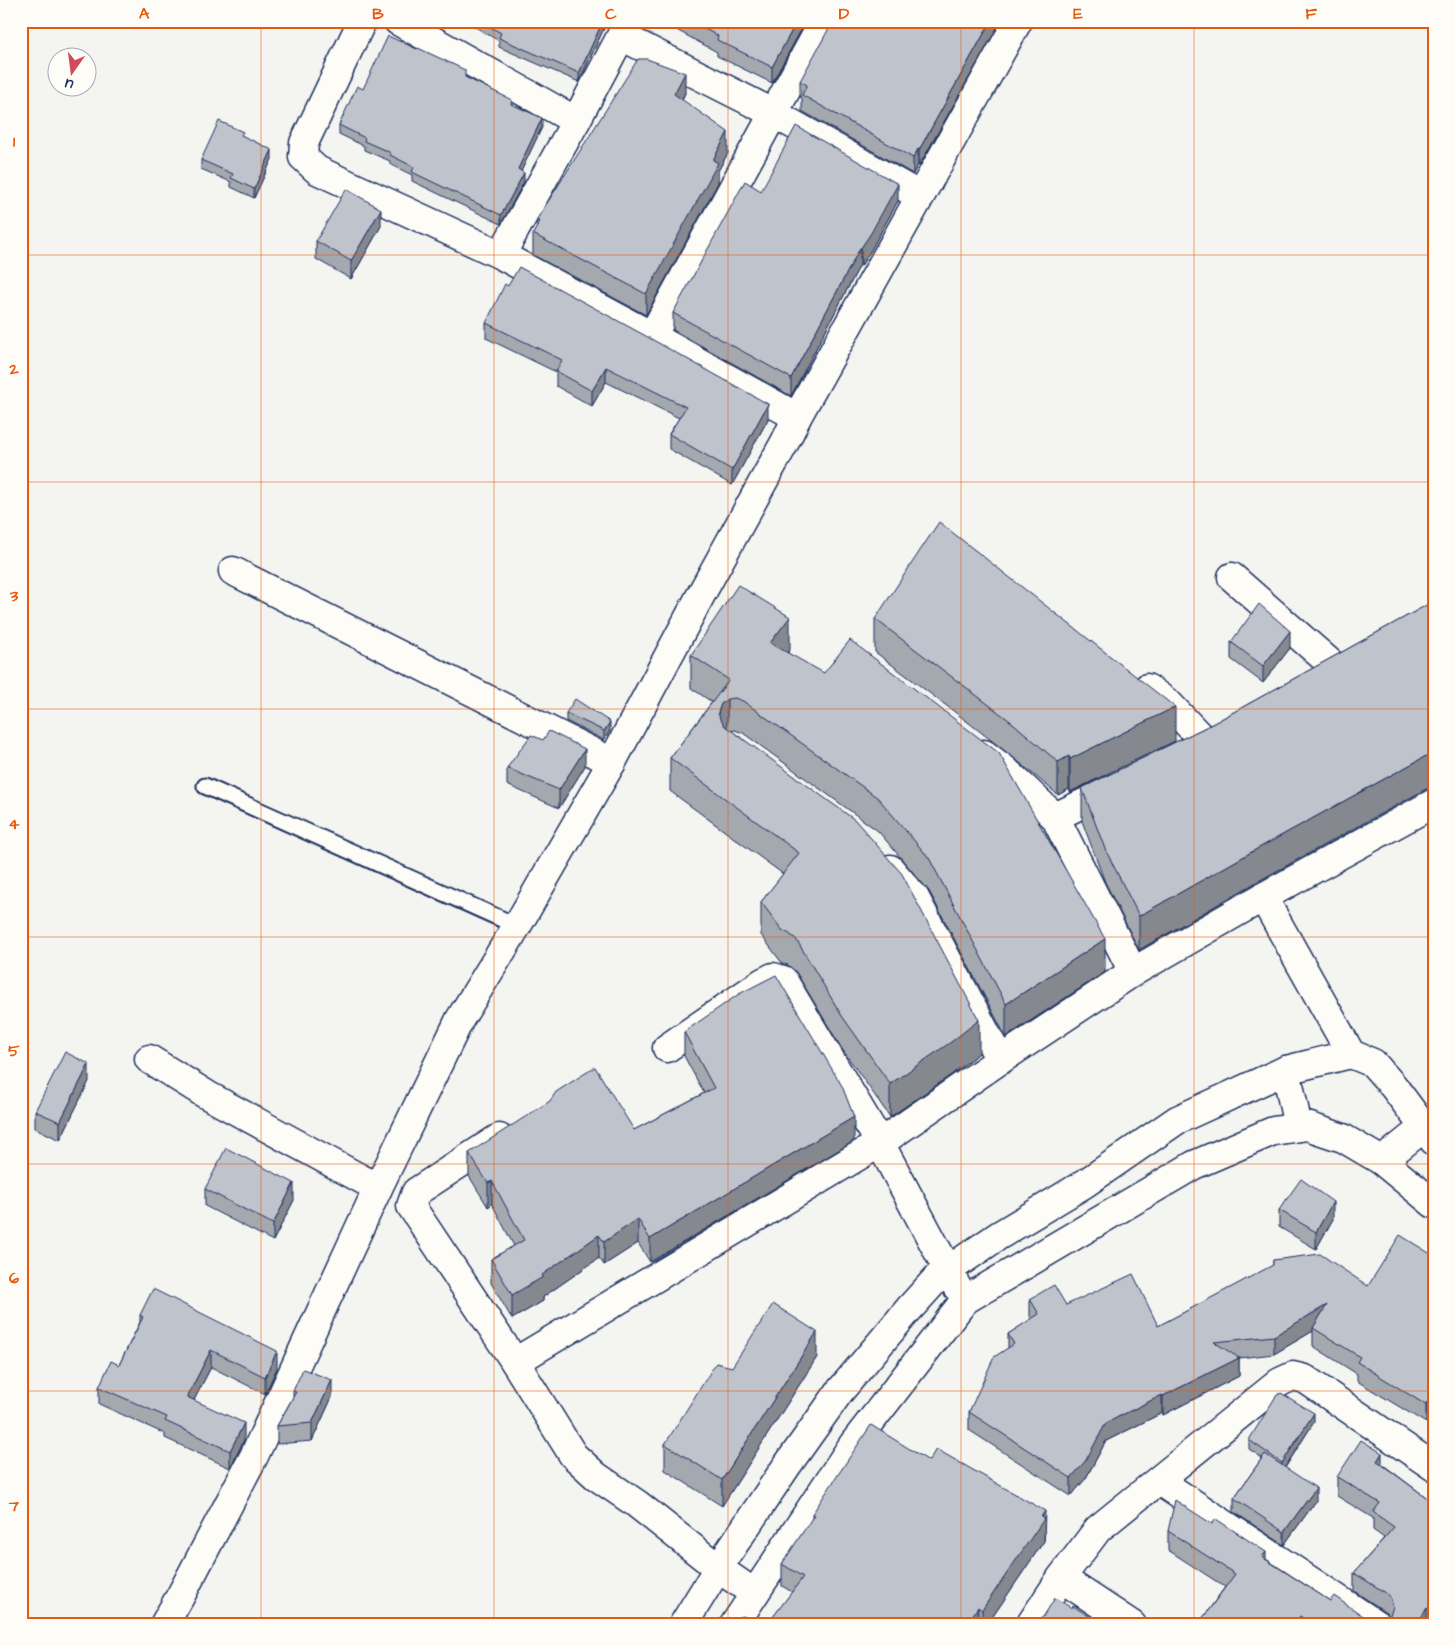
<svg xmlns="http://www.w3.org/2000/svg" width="1455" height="1646" font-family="'Architects Daughter',sans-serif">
	<rect width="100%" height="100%" fill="#f4f4f1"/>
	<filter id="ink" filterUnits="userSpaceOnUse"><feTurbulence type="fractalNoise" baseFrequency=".02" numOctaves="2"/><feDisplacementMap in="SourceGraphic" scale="10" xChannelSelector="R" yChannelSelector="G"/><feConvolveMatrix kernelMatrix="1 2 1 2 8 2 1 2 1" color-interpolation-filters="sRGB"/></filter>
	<g filter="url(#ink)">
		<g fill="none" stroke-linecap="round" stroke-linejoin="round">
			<defs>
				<polyline id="service" points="205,786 517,926"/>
				<g id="minor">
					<polyline points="362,21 304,143 303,157 317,170 501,255 652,336 797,417"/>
					<polyline points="398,21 576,121"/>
					<polyline points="621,36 773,113 920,196"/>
					<polyline points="501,255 576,121 629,21"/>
					<polyline points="652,336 824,21"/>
					<polyline points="233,571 612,762"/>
					<polyline points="1232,577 1337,669"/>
					<polyline points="1147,688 1168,703 1206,743"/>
					<polyline points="984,754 1005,770 1055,817"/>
					<polyline points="1115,788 1055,817 1133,972 1263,897 1434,803"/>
					<polyline points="1263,897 1351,1054 1373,1063 1394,1087 1434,1141"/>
					<polyline points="667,1048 763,982 773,977 783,980 880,1143 957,1287"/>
					<polyline points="149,1059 207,1095 378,1188"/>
					<polyline points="1000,1060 1133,972"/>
					<polyline points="1286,1070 1298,1127"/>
					<polyline points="499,1138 416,1192 411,1206 515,1362"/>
					<polyline points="1382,1161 1423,1128"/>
					<polyline points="1159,1481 1377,1625"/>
					<polyline points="1061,1578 1132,1625"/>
					<polyline points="754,1593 718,1568 637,1504 596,1476 573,1455 515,1362 880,1143 1000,1060 915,898 890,869"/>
					<polyline points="164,1625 181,1595 254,1456 378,1188 460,1019 517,926 612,762 704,589 785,442 797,417 1018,21"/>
					<polyline points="683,1625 718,1568 786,1467 840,1391 909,1309 938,1277 998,1236 1084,1184 1177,1120 1286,1070 1351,1054"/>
					<polyline points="734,1625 854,1443 965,1300 1194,1165 1273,1131 1307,1126 1343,1138 1382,1161 1434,1204"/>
					<polyline points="1030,1625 1061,1578 1098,1529 1280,1382 1293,1376 1305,1379 1434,1467"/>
				</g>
			</defs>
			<use href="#service" stroke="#1b2f5e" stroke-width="19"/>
			<use href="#minor" stroke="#1b2f5e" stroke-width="31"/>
			<use href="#service" stroke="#fdfcf7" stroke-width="15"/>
			<use href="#minor" stroke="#fdfcf7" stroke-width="28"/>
		</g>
		<g fill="#a4a8af" stroke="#1b2f5e">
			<polygon points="465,21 611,21 609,26 606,24 579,82 499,47 499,41"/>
			<polygon points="660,21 806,21 772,83 717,56 717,52"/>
			<polygon points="1001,21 919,166 918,165 913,174 802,111 802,98 800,97 800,81"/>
			<polygon points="465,77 512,105 542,127 521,171 524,182 501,224 412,181 412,175 390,164 390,161 364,150 364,146 339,134 339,125 363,89"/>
			<polygon points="685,93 682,100 728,153 718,171 718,183 646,315 533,255 533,234 537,228 537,219"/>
			<polygon points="243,136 272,159 254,198 231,187 231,182 201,169 201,160"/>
			<polygon points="761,191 898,201 871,250 861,266 860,265 791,396 673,330 673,313"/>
			<polygon points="381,226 351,279 316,259 316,241"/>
			<polygon points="486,323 768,419 732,485 669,449 669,434 679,418 606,382 592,406 556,386 556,372 486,338"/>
			<polygon points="1434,601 1434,788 1426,789 1255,883 1139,950 1105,882 1082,821 1082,788 1214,723"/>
			<polygon points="875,619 1175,741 1070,792 1069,789 1058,795 1014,758 960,716 875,652"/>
			<polygon points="1231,642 1290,648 1263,683 1231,659"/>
			<polygon points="790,650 788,653 1105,972 1006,1037 929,891 878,831 743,733 735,730 732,731 979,1053 951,1075 890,1117 842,1049 796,972 788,965 782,963 761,935 761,902 783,874 670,791 670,758 712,702 691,688 691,655"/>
			<polygon points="566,713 610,731 604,740 566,721"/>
			<polygon points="585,766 559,808 507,785 507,768"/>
			<polygon points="684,1032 854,1141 650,1262 638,1243 604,1265 599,1258 543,1297 543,1301 512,1319 491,1283 491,1259 514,1246 492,1204 488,1207 469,1176 469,1153 634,1130 704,1093 684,1056"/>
			<polygon points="89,1081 60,1140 35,1128 35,1111"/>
			<polygon points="205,1189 294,1200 273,1241 205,1206"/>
			<polygon points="1279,1210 1333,1219 1316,1249 1279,1227"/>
			<polygon points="1434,1256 1434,1425 1427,1421 1426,1423 1357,1381 1357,1374 1313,1346 1313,1331 1274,1354 1239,1358 1239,1376 1163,1415 1162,1413 1106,1441 1086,1478 1071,1496 969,1430 969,1412 1008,1348 1008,1334 1032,1319 1030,1317 1030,1299 1066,1305 1158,1326 1273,1266 1273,1260 1368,1286"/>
			<polygon points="140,1315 277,1368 265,1394 211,1367 194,1400 244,1440 230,1468 165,1438 165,1434 99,1404 99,1387 119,1365 140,1322"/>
			<polygon points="817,1357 722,1506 665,1470 665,1444 732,1367"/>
			<polygon points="293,1391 332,1397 312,1441 277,1444 277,1426 293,1397"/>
			<polygon points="1314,1422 1285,1468 1316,1501 1284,1545 1234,1512 1234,1498 1262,1458 1249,1449 1249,1440"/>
			<polygon points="1382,1464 1434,1503 1434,1625 1202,1625 1202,1619 1225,1587 1168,1550 1168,1531 1266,1559 1330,1601 1369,1620 1377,1622 1384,1620 1389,1616 1386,1612 1354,1591 1354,1573 1384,1538 1373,1530 1373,1518 1337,1496 1337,1477"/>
			<polygon points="812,1514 1045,1532 1044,1541 987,1625 767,1625 792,1592 782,1586 782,1564 812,1519"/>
		</g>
		<g fill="#86888f" stroke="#1b2f5e">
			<polygon points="603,21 606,21 606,24 579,82 579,73"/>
			<polygon points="797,21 806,21 772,83 772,67"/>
			<polygon points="991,21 1001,21 919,166 919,150"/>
			<polygon points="685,73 685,93 674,115 674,94"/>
			<polygon points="542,118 542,127 518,178 518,169"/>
			<polygon points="728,132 728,153 718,171 718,183 646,315 646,294 713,160"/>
			<polygon points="918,149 918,165 913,174 913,158"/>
			<polygon points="272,150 272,159 254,198 254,189"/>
			<polygon points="524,173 524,182 501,224 501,215"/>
			<polygon points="898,184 898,201 871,250 861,266 861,248"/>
			<polygon points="381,209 381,226 351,279 351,261"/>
			<polygon points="860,248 860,265 791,396 791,378"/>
			<polygon points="606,367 606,382 592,406 592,391"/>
			<polygon points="768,404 768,419 732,485 732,470"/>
			<polygon points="790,617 790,650 770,676 770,643"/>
			<polygon points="1290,631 1290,648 1263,683 1263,666"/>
			<polygon points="727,699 727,732 721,737 718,712 721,704"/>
			<polygon points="1175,707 1175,741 1070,792 1070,759"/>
			<polygon points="610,722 610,731 604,740 604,731"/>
			<polygon points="585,749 585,766 559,808 559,790"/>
			<polygon points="1434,754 1434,788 1426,789 1255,883 1139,950 1139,916 1255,850 1426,756"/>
			<polygon points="1069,756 1069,789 1058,795 1058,762"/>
			<polygon points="1105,939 1105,972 1006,1037 1006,1004"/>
			<polygon points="979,1020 979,1053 951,1075 890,1117 890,1084"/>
			<polygon points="89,1064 89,1081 60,1140 60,1122"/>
			<polygon points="854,1117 854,1141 650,1262 650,1239"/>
			<polygon points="492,1181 492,1204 488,1207 488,1183"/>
			<polygon points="294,1183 294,1200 273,1241 273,1224"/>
			<polygon points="1333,1202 1333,1219 1316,1249 1316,1232"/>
			<polygon points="638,1219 638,1243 604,1265 604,1242"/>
			<polygon points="599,1235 599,1258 543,1297 543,1301 512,1319 512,1295"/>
			<polygon points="1327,1305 1313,1328 1313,1331 1274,1354 1274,1336"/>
			<polygon points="817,1332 817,1357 722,1506 722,1480"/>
			<polygon points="211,1350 211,1367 187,1414 187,1397"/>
			<polygon points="277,1351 277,1368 265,1394 265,1377"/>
			<polygon points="1239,1358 1239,1376 1163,1415 1163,1396"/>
			<polygon points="332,1380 332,1397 312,1441 312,1423"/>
			<polygon points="1162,1395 1162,1413 1106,1441 1086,1478 1071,1496 1071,1478 1106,1423"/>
			<polygon points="1427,1402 1427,1421 1426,1423 1426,1405"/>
			<polygon points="1314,1413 1314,1422 1282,1472 1282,1463"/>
			<polygon points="244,1423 244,1440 230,1468 230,1451"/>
			<polygon points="1382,1453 1382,1472 1377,1461"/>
			<polygon points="1316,1488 1316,1501 1284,1545 1284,1532"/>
			<polygon points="1045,1511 1044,1541 987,1625 982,1625 982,1610"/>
			<polygon points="1266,1552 1266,1570 1262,1557"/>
			<polygon points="978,1607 978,1625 966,1625"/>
			<polygon points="1427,1608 1427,1625 1416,1625"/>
			<polygon points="1300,1616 1300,1625 1294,1625"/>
			<polygon points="1235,1619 1235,1625 1230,1625"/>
		</g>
		<g fill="#bfc3cc" stroke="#1b2f5e">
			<polygon points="480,21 603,21 579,73 499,38 501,33"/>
			<polygon points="690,21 797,21 772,67 717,40 718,36"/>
			<polygon points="833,21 991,21 919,150 918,149 913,158 802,95 807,85 800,81"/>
			<polygon points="388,36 417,49 418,48 465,70 465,77 512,100 511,104 542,118 518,169 524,173 501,215 412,172 414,167 390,155 391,153 364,141 365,138 339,125 357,86 363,89"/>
			<polygon points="638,59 647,59 685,73 674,94 728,132 713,160 718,163 646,294 533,234 540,221 537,219"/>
			<polygon points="219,121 243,132 241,135 272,150 254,189 231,178 233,174 201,160"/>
			<polygon points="796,126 898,184 871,233 861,248 860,248 791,378 673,313 745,181 761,191"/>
			<polygon points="346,189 381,209 351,261 316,241"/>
			<polygon points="519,267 644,335 768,404 732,470 669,434 686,407 606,367 592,391 556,371 562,360 486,323 505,284 508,286"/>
			<polygon points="939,522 1175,707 1070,759 1069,756 1058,762 1014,724 959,682 960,683 875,619"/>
			<polygon points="738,585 790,617 770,643 824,673 850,640 999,753 1105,939 1006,1004 929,858 878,798 743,701 735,698 727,699 721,704 718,712 720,719 725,726 855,820 902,874 979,1020 951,1042 890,1084 842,1016 796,939 788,933 782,930 761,902 799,853 670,758 729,680 691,655"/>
			<polygon points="1434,601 1434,754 1426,756 1255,850 1139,916 1105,849 1082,788 1214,723"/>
			<polygon points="1259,604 1290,631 1263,666 1231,642"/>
			<polygon points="575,699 610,722 604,731 566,713"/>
			<polygon points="549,731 585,749 559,790 507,768 531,735 543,740"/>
			<polygon points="776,975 842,1086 854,1117 650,1239 638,1219 604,1242 599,1235 542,1275 543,1277 512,1295 491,1259 524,1240 492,1181 488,1183 469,1153 550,1101 556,1092 595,1067 634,1130 714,1088 684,1032 739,994"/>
			<polygon points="65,1052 89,1064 60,1122 35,1111"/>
			<polygon points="226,1148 294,1183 273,1224 205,1189"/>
			<polygon points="1301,1179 1333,1202 1316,1232 1279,1210"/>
			<polygon points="1400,1235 1434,1256 1434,1407 1427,1402 1426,1405 1357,1362 1360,1357 1313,1328 1327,1305 1274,1336 1214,1342 1239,1358 1163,1396 1162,1395 1106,1423 1086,1460 1071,1478 969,1412 994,1357 1014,1344 1008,1334 1039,1314 1030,1299 1054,1285 1066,1305 1133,1274 1158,1326 1273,1265 1273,1260 1320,1254 1368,1286"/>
			<polygon points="153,1289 277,1351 265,1377 211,1350 187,1397 244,1423 230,1451 165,1421 167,1417 99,1387 111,1361 119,1365 143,1317 140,1315"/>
			<polygon points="773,1304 817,1332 722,1480 665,1444 716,1363 732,1367"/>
			<polygon points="303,1369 332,1380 312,1423 277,1426 296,1392 293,1391"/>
			<polygon points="1281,1393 1314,1413 1282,1463 1249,1440 1276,1396"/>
			<polygon points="871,1425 929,1461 936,1449 1045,1511 1041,1517 1044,1519 982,1610 978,1607 966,1625 767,1625 803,1577 782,1564 814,1515 812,1514"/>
			<polygon points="1361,1440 1382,1453 1377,1461 1434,1503 1434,1613 1427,1608 1416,1625 1313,1625 1300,1616 1294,1625 1244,1625 1235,1619 1230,1625 1209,1625 1202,1619 1235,1574 1168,1531 1175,1500 1212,1524 1216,1519 1266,1552 1262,1557 1330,1601 1334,1596 1369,1620 1377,1622 1384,1620 1390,1615 1393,1607 1391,1599 1386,1593 1354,1573 1394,1527 1373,1512 1380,1503 1337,1477"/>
			<polygon points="1265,1454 1316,1488 1284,1532 1234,1498"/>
			<polygon points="1055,1598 1072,1608 1073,1606 1103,1625 1037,1625 1034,1622 1037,1621 1043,1617"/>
			<polygon points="743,1616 759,1625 732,1625 736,1618"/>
		</g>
	</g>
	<path fill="none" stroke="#e8590c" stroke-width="1" stroke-opacity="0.55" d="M261,21V1625M494,21V1625M728,21V1625M961,21V1625M1194,21V1625M21,255H1434M21,482H1434M21,709H1434M21,937H1434M21,1164H1434M21,1391H1434"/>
	<rect width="1455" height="1646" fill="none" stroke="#fdfcf7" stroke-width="55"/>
	<g transform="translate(72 72) rotate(194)"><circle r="24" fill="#fdfcf7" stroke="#a3aaba"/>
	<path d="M0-4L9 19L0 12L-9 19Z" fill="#d1495b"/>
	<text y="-8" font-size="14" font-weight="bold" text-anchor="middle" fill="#1b2f5e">U</text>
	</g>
	<rect x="28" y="28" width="1400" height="1590" fill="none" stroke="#e8590c" stroke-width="2"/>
	<g font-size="16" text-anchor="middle" font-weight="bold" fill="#e8590c">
		<text x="144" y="19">A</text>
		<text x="378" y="19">B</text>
		<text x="611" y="19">C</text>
		<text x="844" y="19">D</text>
		<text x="1078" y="19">E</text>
		<text x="1311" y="19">F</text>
		<text x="14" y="147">1</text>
		<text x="14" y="374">2</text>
		<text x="14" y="601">3</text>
		<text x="14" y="829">4</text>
		<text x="14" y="1056">5</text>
		<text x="14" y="1283">6</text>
		<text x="14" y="1511">7</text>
	</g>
</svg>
